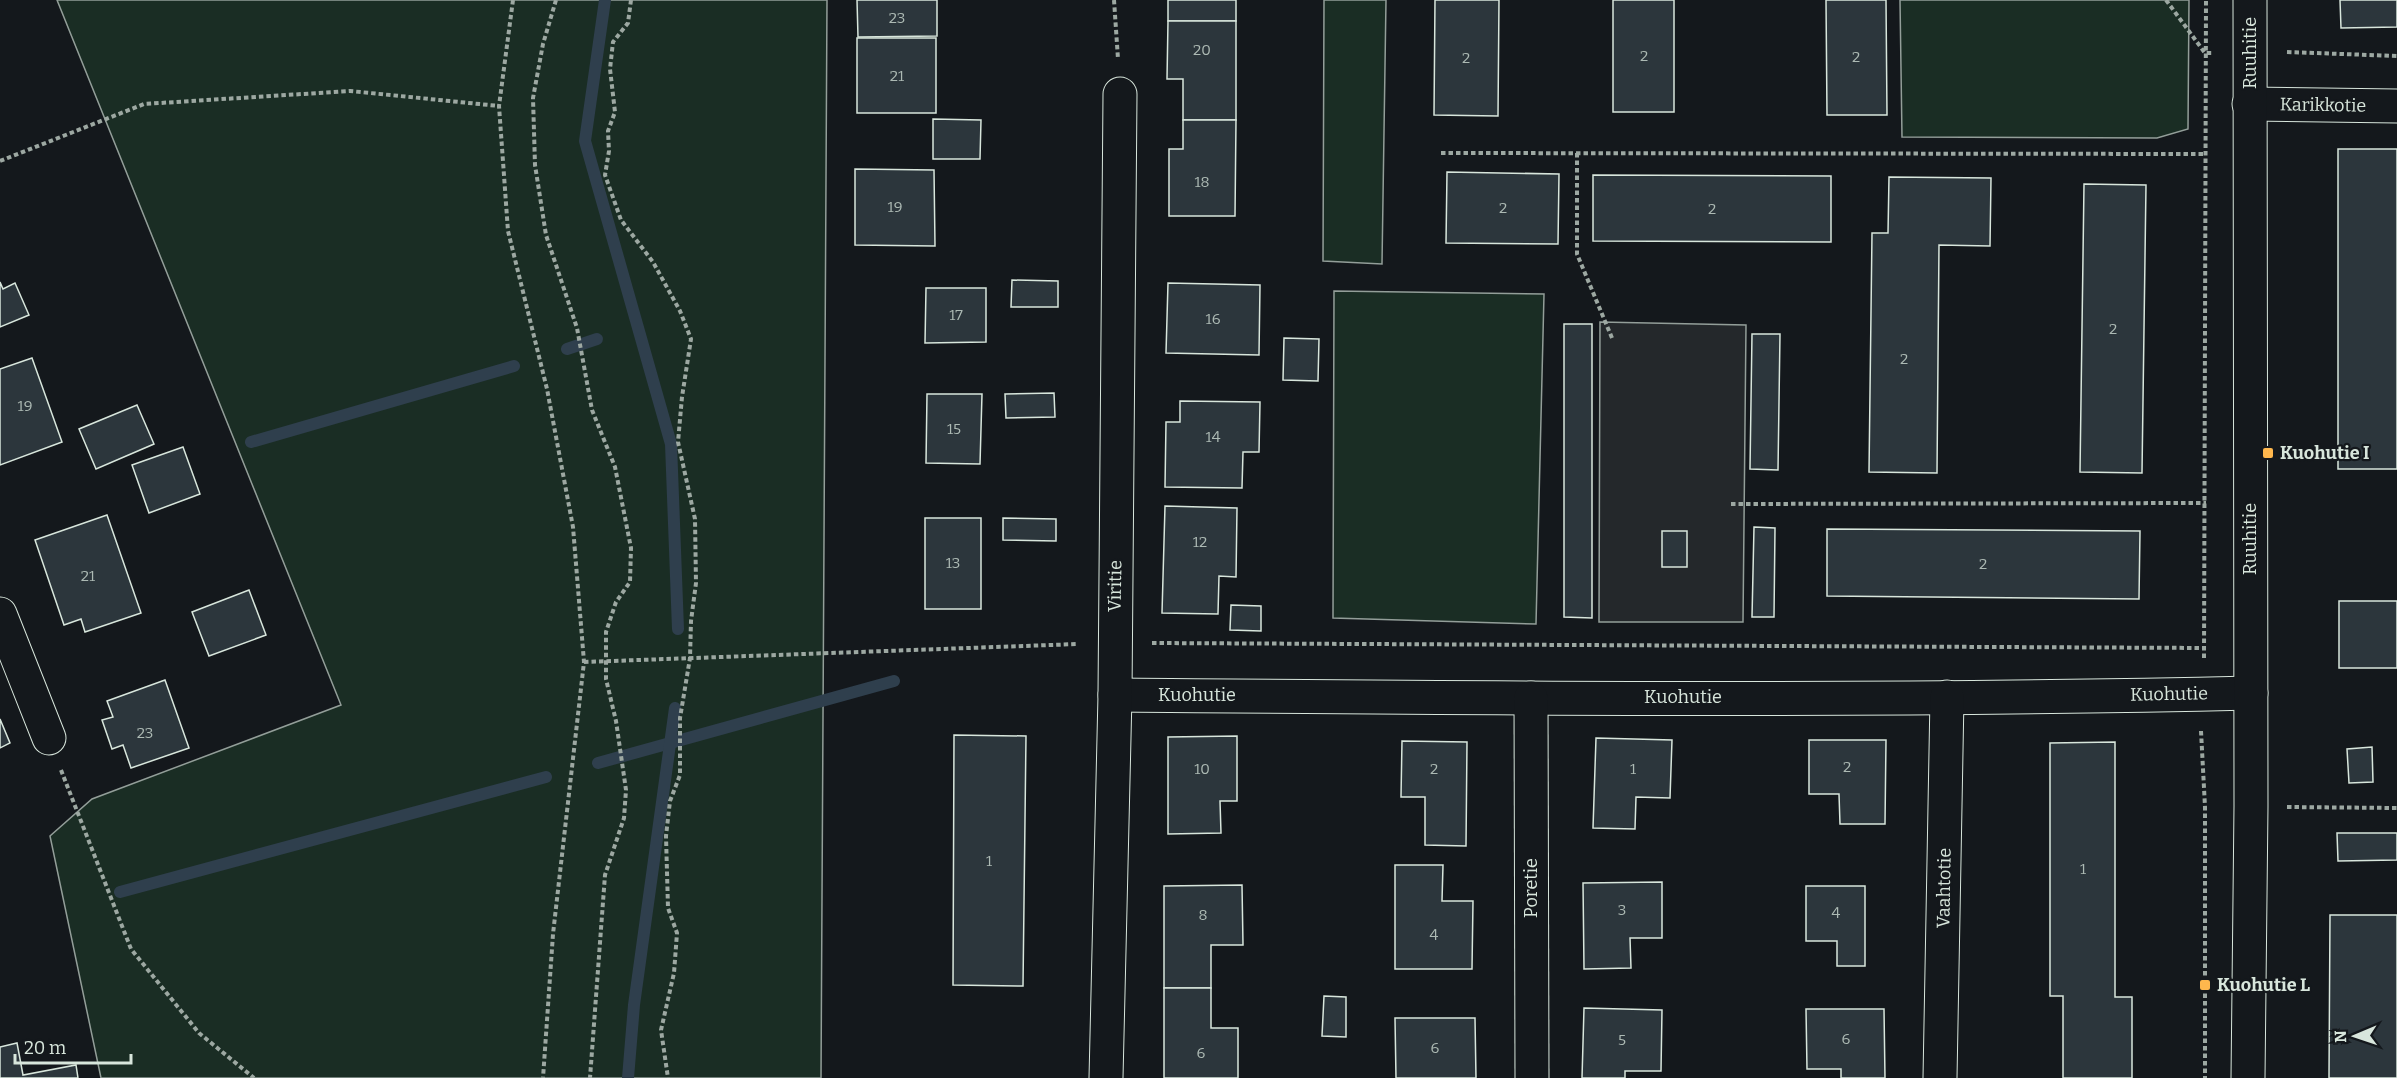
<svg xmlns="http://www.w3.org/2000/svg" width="2397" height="1078" font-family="Bitter,serif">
	<rect width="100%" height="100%" fill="#14181c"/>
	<g fill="#1a2d24" stroke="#939e99" stroke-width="1.5">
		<polygon points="57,0 827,0 821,1078 101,1078 50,836 92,799 341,705"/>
		<polygon points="1324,0 1386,0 1382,264 1323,261"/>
		<polygon points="1900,0 2189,0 2188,129 2157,138 1902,137"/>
		<polygon points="1334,291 1544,294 1536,624 1333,618"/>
	</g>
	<polygon fill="#24282b" stroke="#939e99" stroke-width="1.5" points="1600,322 1746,325 1743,622 1599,622"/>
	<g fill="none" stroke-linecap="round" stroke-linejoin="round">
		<g stroke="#2f3f4d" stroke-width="12">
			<polyline points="605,0 585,141 671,444 678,629"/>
			<polyline points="567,349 597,339"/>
			<polyline points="251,442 514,366"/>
			<polyline points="598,763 894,681"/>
			<polyline points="120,892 546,777"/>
			<polyline points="628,1078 634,1005 675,708"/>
		</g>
	</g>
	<g fill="#2c363c" stroke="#d8e6dc" stroke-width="1.5">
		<polygon points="857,0 937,0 937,36 858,37"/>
		<rect x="1168" y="0" width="68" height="21"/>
		<polygon points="1435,0 1499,0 1498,116 1434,115"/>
		<rect x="1613" y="0" width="61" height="112"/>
		<polygon points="1826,0 1886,0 1887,115 1827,115"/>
		<polygon points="2340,0 2397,0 2397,27 2341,28"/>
		<polygon points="1168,21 1236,21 1236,120 1183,120 1183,79 1167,79"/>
		<rect x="857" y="38" width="79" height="75"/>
		<polygon points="933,119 981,120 980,159 933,159"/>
		<polygon points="1183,120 1236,120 1235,216 1169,216 1169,149 1183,149"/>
		<rect x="2338" y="149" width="59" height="320"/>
		<polygon points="855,169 934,170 935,246 855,245"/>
		<polygon points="1447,172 1559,174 1558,244 1446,243"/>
		<polygon points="1593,175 1831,176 1831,242 1593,241"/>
		<polygon points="1889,177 1991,178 1990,246 1939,245 1937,473 1869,472 1872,233 1888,233"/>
		<polygon points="2084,184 2146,185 2142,473 2080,472"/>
		<polygon points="1012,280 1058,281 1058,307 1011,307"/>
		<polygon points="0,282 3,289 15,283 29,315 0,327"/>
		<polygon points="1168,283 1260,285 1259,355 1166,353"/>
		<polygon points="926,288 986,288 986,342 925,343"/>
		<polygon points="1564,324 1592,324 1592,618 1564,617"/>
		<polygon points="1752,334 1780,334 1778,470 1750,469"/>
		<polygon points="1284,338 1319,339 1318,381 1283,380"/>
		<polygon points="32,358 62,442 0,465 0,369"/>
		<polygon points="1054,393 1055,417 1006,418 1005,394"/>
		<polygon points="927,394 982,394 980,464 926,463"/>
		<polygon points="1180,401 1260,402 1259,452 1243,452 1242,488 1165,487 1166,422 1180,422"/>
		<polygon points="137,405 154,444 96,469 79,429"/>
		<polygon points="183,447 200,494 149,513 132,465"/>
		<polygon points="1165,506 1237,508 1236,577 1219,576 1218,614 1162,613"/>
		<polygon points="107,515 141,613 85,632 81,619 64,625 35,540"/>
		<rect x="925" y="518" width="56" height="91"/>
		<polygon points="1003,518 1056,519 1056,541 1003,540"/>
		<polygon points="1754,527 1775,528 1774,617 1752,617"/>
		<polygon points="1827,529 2140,531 2139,599 1827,596"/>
		<rect x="1662" y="531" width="25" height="36"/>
		<polygon points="249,590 266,635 209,656 192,612"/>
		<rect x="2339" y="601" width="58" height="67"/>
		<polygon points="1231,605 1261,606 1261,631 1230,630"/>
		<polygon points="165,680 189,748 131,768 123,745 112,749 102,720 113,717 107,701"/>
		<polygon points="0,719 10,743 0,748"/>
		<polygon points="954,735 1026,736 1023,986 953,985"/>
		<polygon points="1237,736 1237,801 1220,801 1221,833 1168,834 1168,737"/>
		<polygon points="1596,738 1672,740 1670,798 1636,797 1635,829 1593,828"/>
		<polygon points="1809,740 1886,740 1885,824 1840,824 1839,794 1809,794"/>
		<polygon points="1402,741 1467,742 1466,846 1425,845 1425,797 1401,797"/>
		<polygon points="2115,742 2115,997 2132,997 2132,1078 2063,1078 2063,996 2050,996 2050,743"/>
		<polygon points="2372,747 2373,782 2349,783 2347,749"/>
		<polygon points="2337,833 2397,833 2397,860 2338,861"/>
		<polygon points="1395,865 1443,865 1442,901 1473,901 1472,969 1395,969"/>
		<polygon points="1662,882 1662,938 1630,938 1631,968 1584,969 1583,883"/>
		<polygon points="1242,885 1243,945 1211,945 1211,988 1164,988 1164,886"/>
		<polygon points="1806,886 1865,886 1865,966 1837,966 1837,941 1806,941"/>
		<polygon points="2330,915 2397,915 2397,1078 2329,1078"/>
		<polygon points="1164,988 1211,988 1211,1028 1238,1028 1238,1078 1164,1078"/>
		<polygon points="1324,996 1346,997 1346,1037 1322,1036"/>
		<polygon points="1584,1008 1662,1010 1661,1071 1625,1071 1625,1078 1582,1078"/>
		<polygon points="1806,1009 1884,1009 1885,1078 1841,1078 1841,1069 1807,1069"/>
		<polygon points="1395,1018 1475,1018 1476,1078 1396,1078"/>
		<polygon points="17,1043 23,1075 76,1065 78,1078 0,1078 0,1047"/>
	</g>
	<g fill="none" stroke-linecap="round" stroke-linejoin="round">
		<defs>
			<g id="minor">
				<polyline points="2249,104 2397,106"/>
				<polyline points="0,614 49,738"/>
				<path d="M1115,695C1493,698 1872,702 2251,693"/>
				<polyline points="1531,698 1532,1078"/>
				<polyline points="1106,1078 1115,695 1120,94"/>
				<polyline points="1940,1078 1947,697"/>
				<polyline points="2248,1078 2251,806 2250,0"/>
			</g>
		</defs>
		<use href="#minor" stroke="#d8e6dc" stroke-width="35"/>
		<g stroke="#9da8a2" stroke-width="4" stroke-dasharray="4.5 3" stroke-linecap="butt">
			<polyline points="513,0 499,106 508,231 547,389 573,527 584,662 553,934 543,1078"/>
			<polyline points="556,0 543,44 533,98 535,165 546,235 577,328 592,410 615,467 631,548 630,582 616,602 606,632 606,679 616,721 626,790 624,818 605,875 590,1078"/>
			<polyline points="631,0 628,23 613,42 610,69 615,112 608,131 609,151 605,175 621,220 653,262 680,311 691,339 682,397 678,442 695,519 696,583 691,621 690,658 680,718 680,775 670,801 666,836 668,908 677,933 674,973 661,1030 668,1078"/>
			<polyline points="1114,0 1118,59"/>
			<polyline points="2166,0 2205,53 2213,53"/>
			<polyline points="2287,52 2397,56"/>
			<polyline points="1441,153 2206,154"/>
			<polyline points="1577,153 1577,254 1612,338"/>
			<polyline points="0,161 144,104 350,91 499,106"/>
			<polyline points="1731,504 2206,503"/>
			<polyline points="1152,643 2206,648"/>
			<polyline points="2204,658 2206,0"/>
			<polyline points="584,662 1078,644"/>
			<polyline points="2201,731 2205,807 2205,1078"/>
			<polyline points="61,770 131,949 199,1033 254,1078"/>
			<polyline points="2287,807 2397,808"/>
		</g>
		<use href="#minor" stroke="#14181c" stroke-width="33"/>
	</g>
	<g fill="#ffb74d" stroke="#14181c" stroke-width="2">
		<rect x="2262" y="447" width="12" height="12" rx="3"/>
		<rect x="2199" y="979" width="12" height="12" rx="3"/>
	</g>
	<g text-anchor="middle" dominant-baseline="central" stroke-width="4.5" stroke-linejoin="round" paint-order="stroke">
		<g font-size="15" fill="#adbab4">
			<text x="897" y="18">23</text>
			<text x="1202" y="50">20</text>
			<text x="1644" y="56">2</text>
			<text x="1856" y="57">2</text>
			<text x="1466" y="58">2</text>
			<text x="897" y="76">21</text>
			<text x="1202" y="182">18</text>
			<text x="895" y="207">19</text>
			<text x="1503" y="208">2</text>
			<text x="1712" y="209">2</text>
			<text x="956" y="315">17</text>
			<text x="1213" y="319">16</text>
			<text x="2113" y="329">2</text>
			<text x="1904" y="359">2</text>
			<text x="25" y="406">19</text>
			<text x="954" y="429">15</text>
			<text x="1213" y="437">14</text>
			<text x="1200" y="542">12</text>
			<text x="953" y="563">13</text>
			<text x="1983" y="564">2</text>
			<text x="88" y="576">21</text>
			<text x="145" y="733">23</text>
			<text x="1847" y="767">2</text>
			<text x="1202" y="769">10</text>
			<text x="1434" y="769">2</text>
			<text x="1633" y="769">1</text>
			<text x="989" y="861">1</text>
			<text x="2083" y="869">1</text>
			<text x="1622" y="910">3</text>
			<text x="1836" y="913">4</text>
			<text x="1203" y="915">8</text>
			<text x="1434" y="935">4</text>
			<text x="1846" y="1039">6</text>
			<text x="1622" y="1040">5</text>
			<text x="1435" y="1048">6</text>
			<text x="1201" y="1053">6</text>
		</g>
		<g font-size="18" fill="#d8e6dc" stroke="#14181c">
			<text transform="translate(2250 53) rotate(-90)">Ruuhitie</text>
			<text transform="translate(2323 105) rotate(1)">Karikkotie</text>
			<text transform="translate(2250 539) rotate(-90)">Ruuhitie</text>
			<text transform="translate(1115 586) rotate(-89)">Viritie</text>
			<text transform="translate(2169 694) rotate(-1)">Kuohutie</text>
			<text x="1197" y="695">Kuohutie</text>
			<text x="1683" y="697">Kuohutie</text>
			<text transform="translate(1531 888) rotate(-90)">Poretie</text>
			<text transform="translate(1944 888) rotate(-89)">Vaahtotie</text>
		</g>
		<g font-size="18" font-weight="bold" fill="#d8e6dc" stroke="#14181c" text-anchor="start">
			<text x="2280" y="453">Kuohutie I</text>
			<text x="2217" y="985">Kuohutie L</text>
		</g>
	</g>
	<g transform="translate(2355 1036) rotate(268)" stroke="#14181c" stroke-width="4.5" paint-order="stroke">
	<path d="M0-4.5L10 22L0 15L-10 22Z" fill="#d8e6dc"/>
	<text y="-9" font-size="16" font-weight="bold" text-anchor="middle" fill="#d8e6dc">N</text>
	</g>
	<path d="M15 1054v9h116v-9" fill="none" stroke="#d8e6dc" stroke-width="3"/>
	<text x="24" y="1054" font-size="18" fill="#d8e6dc" stroke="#14181c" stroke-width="4.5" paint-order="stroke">20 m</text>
</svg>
